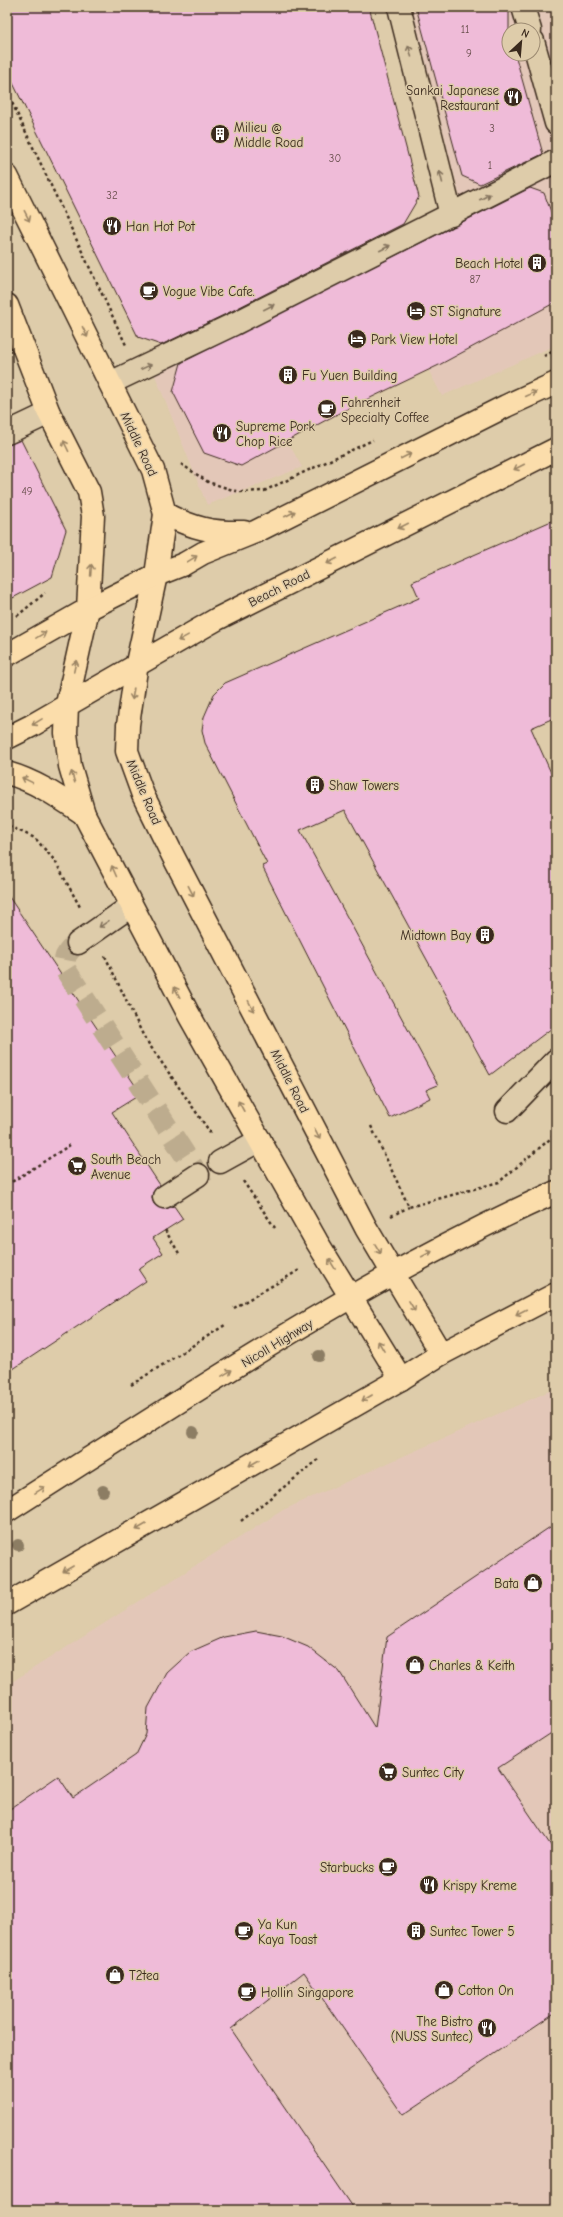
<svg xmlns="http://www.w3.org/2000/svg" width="563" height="2217" font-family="'Comic Neue',sans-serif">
	<rect width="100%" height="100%" fill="#deccaa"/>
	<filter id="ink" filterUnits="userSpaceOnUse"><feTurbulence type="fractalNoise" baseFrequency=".025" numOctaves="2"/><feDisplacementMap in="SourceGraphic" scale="8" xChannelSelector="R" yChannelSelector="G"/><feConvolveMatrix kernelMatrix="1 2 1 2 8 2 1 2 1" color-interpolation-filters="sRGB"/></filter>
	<g filter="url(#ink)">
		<g fill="#e3c7b8" fill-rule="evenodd">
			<path d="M412,7H556V345L442,396L373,263L228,336L302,467L207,505L152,368L462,206ZM509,30H533V54H509Z"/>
			<polygon points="556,1388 556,2210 7,2210 7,1685 283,1510"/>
		</g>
		<g fill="#efbbd8" stroke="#3b2a1e">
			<polygon points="7,7 369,7 419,197 403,224 228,313 161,345 138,337 7,71"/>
			<polygon points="416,7 509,7 509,54 515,54 543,154 480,184 462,176"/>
			<polygon points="530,188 544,193 556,225 556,302 439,365 341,412 241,466 204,453 173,392 181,363"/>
			<polygon points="21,440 66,530 52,577 7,601 7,445"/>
			<polygon points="556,519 556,717 531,728 556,784 556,1025 490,1075 345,810 300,830 438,1085 426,1090 430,1098 390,1118 262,866 267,864 205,743 202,730 204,717 214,694 225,683 419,598 412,582"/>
			<polygon points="7,894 141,1094 112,1112 160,1185 153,1192 152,1198 154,1204 164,1209 174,1206 183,1219 153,1238 163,1253 138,1269 146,1281 7,1373"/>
			<polygon points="556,1523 556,1730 498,1768 556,1853 556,2012 403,2115 304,1972 231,2029 355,2210 7,2210 7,1811 58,1776 73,1798 136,1755 146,1734 148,1708 167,1673 190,1652 224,1637 256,1631 282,1636 308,1647 339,1671 375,1728 387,1637"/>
		</g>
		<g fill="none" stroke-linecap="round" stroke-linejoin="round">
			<path stroke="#bdac8e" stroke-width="22" stroke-dasharray="22 11" stroke-linecap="butt" d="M78,943C68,950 63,956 65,969L198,1175L220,1162"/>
			<defs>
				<g id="minor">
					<polyline points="399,7 451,215"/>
					<polyline points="523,7 530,30"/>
					<polyline points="533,41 556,123"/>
					<polyline points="110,383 234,324 556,161"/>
					<polyline points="7,433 49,413"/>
					<polyline points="78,943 131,906"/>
					<polyline points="507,1111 556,1060"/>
					<polyline points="220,1162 260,1140"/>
					<polyline points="164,1197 198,1175"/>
				</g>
				<g id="major">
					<polyline points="7,176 153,470 165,514 156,575 137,663 128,725 127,751 143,795 173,856 366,1228 441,1354"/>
					<polyline points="7,305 49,413 89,492 93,516 88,609 67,704 66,733 70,766 84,814 189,1015 317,1242 401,1379"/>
					<path d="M165,514C193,528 212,533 244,532"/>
					<polyline points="7,655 88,609 156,575 184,564 203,553 255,532 506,406 556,383"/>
					<polyline points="7,738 31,726 217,619 556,449"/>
					<path d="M7,773C36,781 60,798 84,814"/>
				</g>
				<g id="highway">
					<path d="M7,1511C185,1398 363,1278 556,1192"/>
					<polyline points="7,1604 401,1379 441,1354 556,1294"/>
				</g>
			</defs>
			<use href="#minor" stroke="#3b2a1e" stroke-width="25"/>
			<use href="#major" stroke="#3b2a1e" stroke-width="25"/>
			<use href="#highway" stroke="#3b2a1e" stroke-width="25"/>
			<g stroke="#3b2a1e" stroke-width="2.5" stroke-dasharray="3 3" stroke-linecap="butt">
				<polyline points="7,92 126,345"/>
				<polyline points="544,356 556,350"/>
				<polyline points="181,464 208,482 239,492 264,491 373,440"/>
				<polyline points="17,616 45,593"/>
				<polyline points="9,826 35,838 55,861 80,907"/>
				<polyline points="105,956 144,1037 212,1135"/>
				<polyline points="371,1126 409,1207 499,1182 556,1134"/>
				<polyline points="243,1181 275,1228"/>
				<polyline points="7,1185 70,1145"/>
				<polyline points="391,1216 409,1207"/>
				<polyline points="165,1230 180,1255"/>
				<polyline points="234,1308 301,1269"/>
				<polyline points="131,1385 225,1325"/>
				<polyline points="241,1521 318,1460"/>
			</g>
			<use href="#minor" stroke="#deccaa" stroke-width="22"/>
			<use href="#major" stroke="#fbddab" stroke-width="22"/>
			<use href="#highway" stroke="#fbddab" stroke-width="22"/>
		</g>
		<g fill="#8c7d64">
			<circle cx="319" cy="1356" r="6"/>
			<circle cx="193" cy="1432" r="6"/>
			<circle cx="103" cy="1491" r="6"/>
			<circle cx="18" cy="1545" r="6"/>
		</g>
		<defs><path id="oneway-shaft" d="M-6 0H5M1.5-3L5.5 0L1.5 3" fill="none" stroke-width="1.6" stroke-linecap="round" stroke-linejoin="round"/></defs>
		<g stroke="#84735d">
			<use href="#oneway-shaft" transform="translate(410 51) rotate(-104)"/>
			<use href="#oneway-shaft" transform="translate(441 177) rotate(-104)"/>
			<use href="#oneway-shaft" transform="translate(485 197) rotate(-27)"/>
			<use href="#oneway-shaft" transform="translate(385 248) rotate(-27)"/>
			<use href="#oneway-shaft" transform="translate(269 307) rotate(-27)"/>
			<use href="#oneway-shaft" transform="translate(146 367) rotate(-25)"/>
			<use href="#oneway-shaft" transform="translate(104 924) rotate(146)"/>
		</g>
		<g stroke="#9b8464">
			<use href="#oneway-shaft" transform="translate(27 216) rotate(63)"/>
			<use href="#oneway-shaft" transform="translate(85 332) rotate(64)"/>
			<use href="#oneway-shaft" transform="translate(531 394) rotate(-25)"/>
			<use href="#oneway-shaft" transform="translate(66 446) rotate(-116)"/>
			<use href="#oneway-shaft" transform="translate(406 456) rotate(-27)"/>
			<use href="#oneway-shaft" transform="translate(519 467) rotate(153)"/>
			<use href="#oneway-shaft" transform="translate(290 514) rotate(-27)"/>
			<use href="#oneway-shaft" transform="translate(403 526) rotate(153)"/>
			<use href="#oneway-shaft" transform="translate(192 559) rotate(-31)"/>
			<use href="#oneway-shaft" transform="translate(332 561) rotate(153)"/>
			<use href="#oneway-shaft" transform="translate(91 570) rotate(-86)"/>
			<use href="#oneway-shaft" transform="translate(41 635) rotate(-31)"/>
			<use href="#oneway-shaft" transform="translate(183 638) rotate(151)"/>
			<use href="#oneway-shaft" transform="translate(75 666) rotate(-78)"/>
			<use href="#oneway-shaft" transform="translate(133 694) rotate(98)"/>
			<use href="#oneway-shaft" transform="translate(37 722) rotate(148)"/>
			<use href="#oneway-shaft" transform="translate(73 777) rotate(-107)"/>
			<use href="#oneway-shaft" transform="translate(27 780) rotate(-154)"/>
			<use href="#oneway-shaft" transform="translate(114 871) rotate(-114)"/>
			<use href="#oneway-shaft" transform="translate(191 891) rotate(63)"/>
			<use href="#oneway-shaft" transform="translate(177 992) rotate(-118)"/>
			<use href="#oneway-shaft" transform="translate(251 1006) rotate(63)"/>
			<use href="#oneway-shaft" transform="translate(241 1106) rotate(-119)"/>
			<use href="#oneway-shaft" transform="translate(317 1134) rotate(63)"/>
			<use href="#oneway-shaft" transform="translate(378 1249) rotate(59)"/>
			<use href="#oneway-shaft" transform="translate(427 1254) rotate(-28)"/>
			<use href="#oneway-shaft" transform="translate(332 1264) rotate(-122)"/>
			<use href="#oneway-shaft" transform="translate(412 1306) rotate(59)"/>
			<use href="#oneway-shaft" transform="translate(521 1312) rotate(153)"/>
			<use href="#oneway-shaft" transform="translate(381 1346) rotate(-120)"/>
			<use href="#oneway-shaft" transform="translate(227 1373) rotate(-31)"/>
			<use href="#oneway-shaft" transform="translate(367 1398) rotate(150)"/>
			<use href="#oneway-shaft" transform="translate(254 1463) rotate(150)"/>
			<use href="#oneway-shaft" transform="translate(40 1490) rotate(-32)"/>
			<use href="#oneway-shaft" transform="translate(141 1527) rotate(150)"/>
			<use href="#oneway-shaft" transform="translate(68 1569) rotate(150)"/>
		</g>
	</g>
	<defs>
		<symbol id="restaurant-disc" viewBox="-11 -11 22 22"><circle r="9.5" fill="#3b2a1e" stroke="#deccaa"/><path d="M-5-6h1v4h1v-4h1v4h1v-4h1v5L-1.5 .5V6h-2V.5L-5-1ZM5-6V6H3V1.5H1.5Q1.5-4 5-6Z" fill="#fff"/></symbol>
		<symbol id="building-disc" viewBox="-11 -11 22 22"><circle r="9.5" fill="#3b2a1e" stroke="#deccaa"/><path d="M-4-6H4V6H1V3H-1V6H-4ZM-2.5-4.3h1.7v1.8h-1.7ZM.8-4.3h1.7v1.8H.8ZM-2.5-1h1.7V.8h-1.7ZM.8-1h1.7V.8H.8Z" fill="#fff"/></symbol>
		<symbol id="cafe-disc" viewBox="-11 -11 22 22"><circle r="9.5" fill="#3b2a1e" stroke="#deccaa"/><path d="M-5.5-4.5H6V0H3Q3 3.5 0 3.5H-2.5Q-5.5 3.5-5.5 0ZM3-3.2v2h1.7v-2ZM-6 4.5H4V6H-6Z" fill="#fff"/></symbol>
		<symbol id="hotel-disc" viewBox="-11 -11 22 22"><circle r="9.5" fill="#3b2a1e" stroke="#deccaa"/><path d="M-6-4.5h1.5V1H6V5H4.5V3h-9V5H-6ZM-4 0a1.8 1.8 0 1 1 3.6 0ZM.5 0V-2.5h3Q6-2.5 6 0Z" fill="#fff"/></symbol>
		<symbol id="supermarket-disc" viewBox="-11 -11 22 22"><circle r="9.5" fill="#3b2a1e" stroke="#deccaa"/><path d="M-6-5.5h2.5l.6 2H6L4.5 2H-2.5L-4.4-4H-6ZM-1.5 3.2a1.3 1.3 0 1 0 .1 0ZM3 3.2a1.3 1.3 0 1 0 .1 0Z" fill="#fff"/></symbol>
		<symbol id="shop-disc" viewBox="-11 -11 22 22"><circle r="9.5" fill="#3b2a1e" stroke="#deccaa"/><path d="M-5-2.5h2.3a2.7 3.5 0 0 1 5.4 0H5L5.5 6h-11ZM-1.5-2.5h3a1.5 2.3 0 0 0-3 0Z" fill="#fff"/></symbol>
	</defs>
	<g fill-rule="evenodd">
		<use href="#restaurant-disc" x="502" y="86" width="22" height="22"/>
		<use href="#building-disc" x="209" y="123" width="22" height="22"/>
		<use href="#restaurant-disc" x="101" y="215" width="22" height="22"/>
		<use href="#building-disc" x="526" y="252" width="22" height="22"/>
		<use href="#cafe-disc" x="138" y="280" width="22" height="22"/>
		<use href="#hotel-disc" x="405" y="300" width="22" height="22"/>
		<use href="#hotel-disc" x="346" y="328" width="22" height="22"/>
		<use href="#building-disc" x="277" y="364" width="22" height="22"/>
		<use href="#cafe-disc" x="316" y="398" width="22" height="22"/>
		<use href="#restaurant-disc" x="211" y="422" width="22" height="22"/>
		<use href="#building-disc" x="304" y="774" width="22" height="22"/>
		<use href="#building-disc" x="474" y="924" width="22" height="22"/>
		<use href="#supermarket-disc" x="66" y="1155" width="22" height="22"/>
		<use href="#shop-disc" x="522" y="1572" width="22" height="22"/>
		<use href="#shop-disc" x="404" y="1654" width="22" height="22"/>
		<use href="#supermarket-disc" x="377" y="1761" width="22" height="22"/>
		<use href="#cafe-disc" x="377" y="1856" width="22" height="22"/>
		<use href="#restaurant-disc" x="418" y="1874" width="22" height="22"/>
		<use href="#cafe-disc" x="233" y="1920" width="22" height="22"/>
		<use href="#building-disc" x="405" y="1920" width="22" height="22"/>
		<use href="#shop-disc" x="104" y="1964" width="22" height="22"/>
		<use href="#shop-disc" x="433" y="1979" width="22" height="22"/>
		<use href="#cafe-disc" x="236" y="1981" width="22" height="22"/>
		<use href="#restaurant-disc" x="476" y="2017" width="22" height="22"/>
	</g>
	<g text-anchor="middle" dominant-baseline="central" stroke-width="3" stroke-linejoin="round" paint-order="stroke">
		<g font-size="11" fill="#684e4c">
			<text x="465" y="29">11</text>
			<text x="469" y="53">9</text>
			<text x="492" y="128">3</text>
			<text x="335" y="158">30</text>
			<text x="490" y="165">1</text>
			<text x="112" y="195">32</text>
			<text x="475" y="279">87</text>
			<text x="27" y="491">49</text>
		</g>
		<g font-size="13" fill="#3b2a1e" stroke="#deccaa" text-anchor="start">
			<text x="499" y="90" text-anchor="end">Sankai Japanese<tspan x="499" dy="15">Restaurant</tspan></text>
			<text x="234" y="127">Milieu @<tspan x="234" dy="15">Middle Road</tspan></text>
			<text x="126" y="226">Han Hot Pot</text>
			<text x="523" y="263" text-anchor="end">Beach Hotel</text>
			<text x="163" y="291">Vogue Vibe Cafe.</text>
			<text x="430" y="311">ST Signature</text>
			<text x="371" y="339">Park View Hotel</text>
			<text x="302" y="375">Fu Yuen Building</text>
			<text x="341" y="402">Fahrenheit<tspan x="341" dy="15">Specialty Coffee</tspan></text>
			<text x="236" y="426">Supreme Pork<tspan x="236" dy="15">Chop Rice</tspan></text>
			<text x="329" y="785">Shaw Towers</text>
			<text x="471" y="935" text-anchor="end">Midtown Bay</text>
			<text x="91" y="1159">South Beach<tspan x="91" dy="15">Avenue</tspan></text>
			<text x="519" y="1583" text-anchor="end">Bata</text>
			<text x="429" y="1665">Charles &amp; Keith</text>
			<text x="402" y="1772">Suntec City</text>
			<text x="374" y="1867" text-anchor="end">Starbucks</text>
			<text x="443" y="1885">Krispy Kreme</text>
			<text x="258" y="1924">Ya Kun<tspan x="258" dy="15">Kaya Toast</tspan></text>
			<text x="430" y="1931">Suntec Tower 5</text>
			<text x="129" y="1975">T2tea</text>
			<text x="458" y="1990">Cotton On</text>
			<text x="261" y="1992">Hollin Singapore</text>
			<text x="473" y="2021" text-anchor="end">The Bistro<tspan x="473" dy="15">(NUSS Suntec)</tspan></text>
		</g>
		<g font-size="13" fill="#3b2a1e" stroke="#deccaa">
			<text transform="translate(139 444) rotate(65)">Middle Road</text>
			<text transform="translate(279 588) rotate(-27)">Beach Road</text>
			<text transform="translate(144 792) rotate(67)">Middle Road</text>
			<text transform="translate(290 1081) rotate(63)">Middle Road</text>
			<text transform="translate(277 1343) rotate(-31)">Nicoll Highway</text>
		</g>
	</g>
	<rect width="563" height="2217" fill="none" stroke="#deccaa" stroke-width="24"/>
	<rect x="12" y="12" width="539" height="2193" fill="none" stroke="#3b2a1e" stroke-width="1.5" filter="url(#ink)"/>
	<g transform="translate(521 42) rotate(26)"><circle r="19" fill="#deccaa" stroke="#9d8b72"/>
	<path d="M0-3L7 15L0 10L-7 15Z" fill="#3b2a1e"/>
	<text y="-6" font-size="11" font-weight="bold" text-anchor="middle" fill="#3b2a1e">N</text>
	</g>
</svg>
